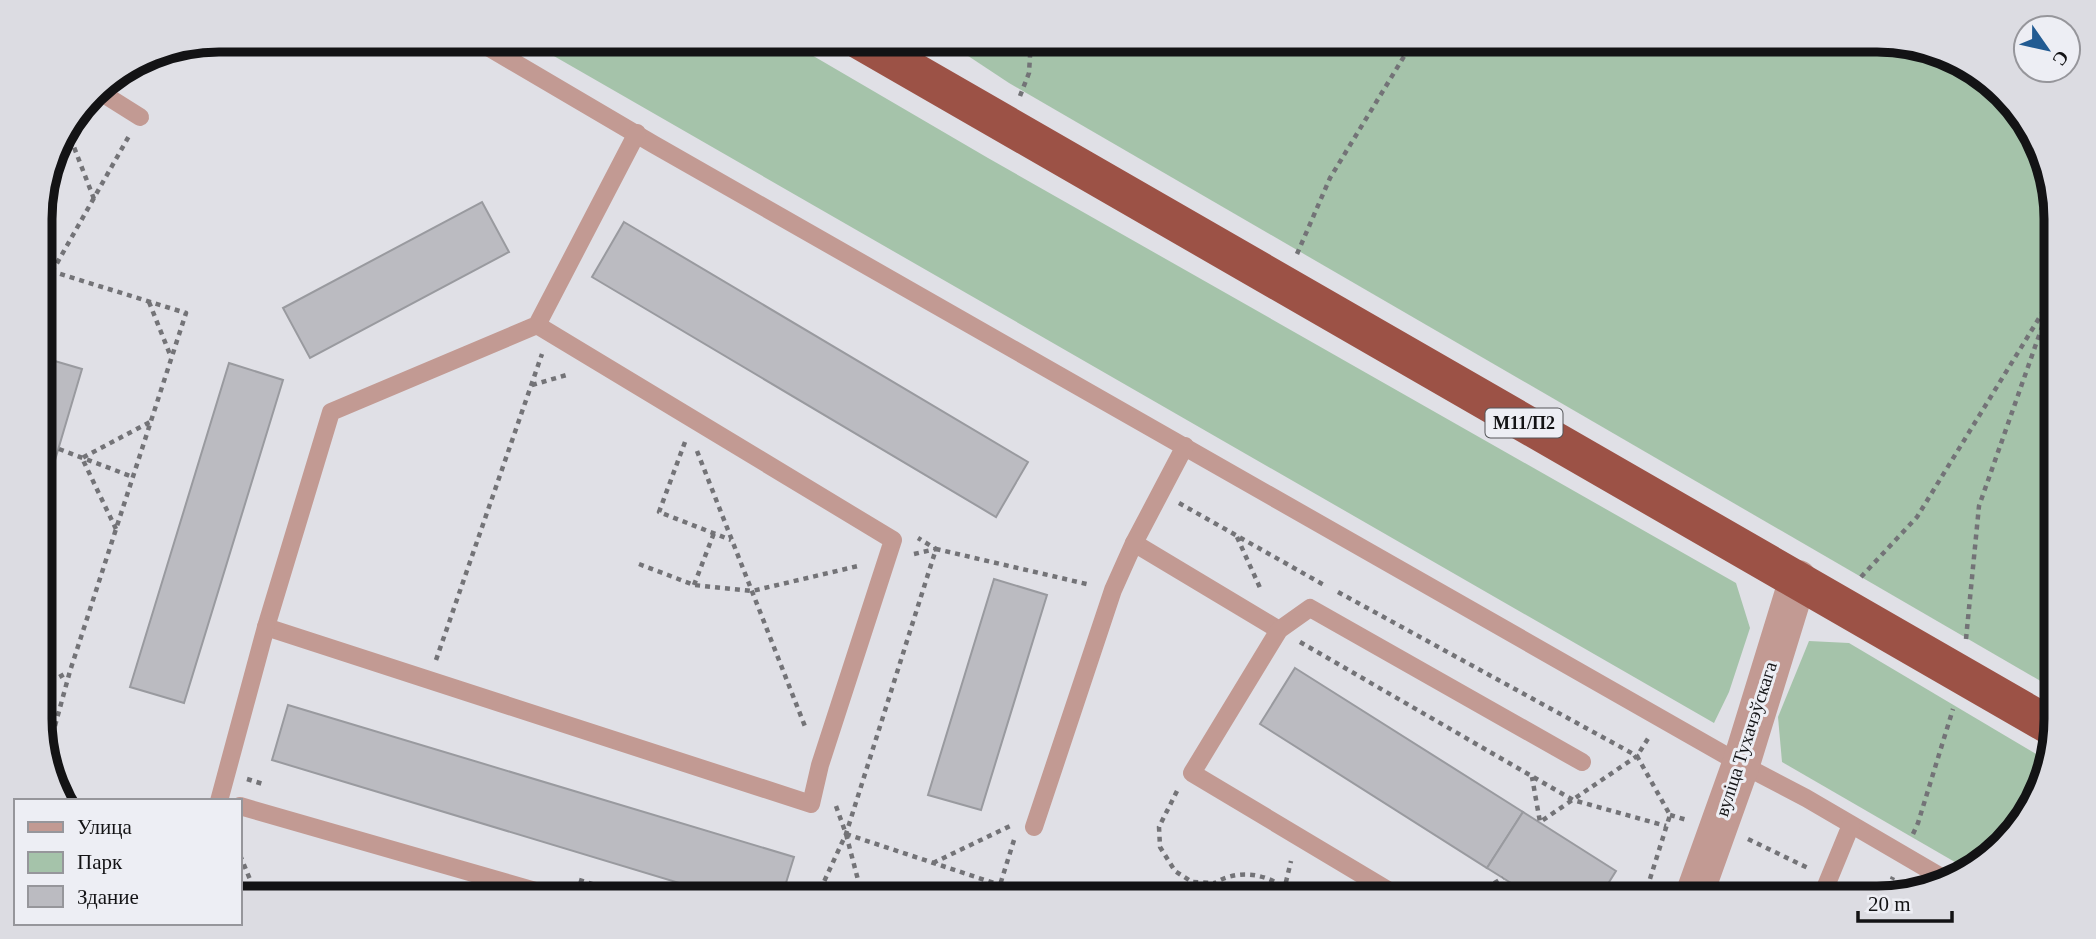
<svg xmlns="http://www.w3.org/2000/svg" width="2096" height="939" font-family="'Times New Roman',serif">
	<rect width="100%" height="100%" fill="#e0e0e6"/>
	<g fill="#a5c3aa">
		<polygon points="526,40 786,40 988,158 1736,583 1750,628 1729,692 1714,723"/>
		<polygon points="944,40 1877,40 1945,54 2019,110 2054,196 2056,690 1009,83"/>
		<polygon points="1809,641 1849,643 2048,761 2042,788 1985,862 1967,869 1782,762 1778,717"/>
	</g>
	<g fill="#bbbbc1" stroke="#999a9f" stroke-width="2">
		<polygon points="482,202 509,252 310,358 283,308"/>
		<polygon points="624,222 1028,462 996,517 592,277"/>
		<polygon points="41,357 82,369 50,477 41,475"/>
		<polygon points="229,363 283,380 184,703 130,687"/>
		<polygon points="41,475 50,477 41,508"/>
		<polygon points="994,579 1047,595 981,810 928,795"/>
		<polygon points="1295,668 1523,812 1487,868 1260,724"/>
		<polygon points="288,705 794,857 781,899 732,899 272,760"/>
		<polygon points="1523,812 1616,871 1599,898 1523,898 1527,893 1487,868"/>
	</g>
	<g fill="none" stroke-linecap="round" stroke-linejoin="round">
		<g stroke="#737377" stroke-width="4.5" stroke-dasharray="5 5" stroke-linecap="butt">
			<polyline points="1020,96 1029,73 1031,40"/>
			<polyline points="67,129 94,199"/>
			<polyline points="1297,254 1330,178 1414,40"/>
			<polyline points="41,268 186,313 70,671 47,755"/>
			<polyline points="52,272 129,136"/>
			<polyline points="149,302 171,357"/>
			<polyline points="532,385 570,374"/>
			<polyline points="685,442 659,512 731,540"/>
			<polyline points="59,449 133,477"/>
			<polyline points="697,451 806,729"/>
			<polyline points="1179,503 1324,585"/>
			<polyline points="116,529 82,458 150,422"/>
			<polyline points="1237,537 1261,590"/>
			<polyline points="914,554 936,549 918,538"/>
			<polyline points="639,564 694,585 752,591 858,566"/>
			<polyline points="1861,577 1917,517 2049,302"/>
			<polyline points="694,585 714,533"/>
			<polyline points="1338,592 1637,756 1540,822 1532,777"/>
			<polyline points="1966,639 1979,506 2054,293"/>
			<polyline points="1300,642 1573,800 1666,826"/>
			<polyline points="436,660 542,354"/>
			<polyline points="42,687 68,672"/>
			<polyline points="42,724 54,728"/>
			<polyline points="247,779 266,785"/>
			<polyline points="1177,791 1159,827 1160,847 1175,871 1192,882 1216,883"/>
			<polyline points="836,806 846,834 863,899"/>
			<polyline points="1670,815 1687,820"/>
			<polyline points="846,834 1000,885"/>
			<polyline points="1913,834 1918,823 1953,709"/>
			<polyline points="1748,839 1810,869"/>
			<polyline points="1014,840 1000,885 1069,899"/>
			<polyline points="240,855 258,899"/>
			<polyline points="933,863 1010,826"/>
			<polyline points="579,880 641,899"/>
			<polyline points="1847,891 1858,898"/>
			<polyline points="1468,898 1503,878"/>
			<polyline points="1644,898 1670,815 1637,756 1649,737"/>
			<polyline points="1884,898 1893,877"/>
			<polyline points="816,899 846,834 936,549 1091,585"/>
			<polyline points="979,899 1000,885 996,899"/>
			<path d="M1198,899C1204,894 1209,887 1215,883C1243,866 1276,876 1297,899"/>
			<polyline points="1275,899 1285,886 1291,861"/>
		</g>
		<g stroke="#c29a93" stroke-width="18">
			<polyline points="476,40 653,144 1741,764 1806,798 1943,878"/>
			<polyline points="97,90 140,117"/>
			<polyline points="537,325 893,540 820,765 811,804 266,627 331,412 537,325 637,133"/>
			<polyline points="1134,543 1279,630"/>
			<polyline points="219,801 266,627"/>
			<polyline points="240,806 563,899"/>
			<polyline points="1034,827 1113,590 1134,543 1185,446"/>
			<polyline points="1401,898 1192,773 1279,630 1310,608 1582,762"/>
			<polyline points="1821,898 1851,825"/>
		</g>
		<polyline stroke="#c29a93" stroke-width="38" points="1693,898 1741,764 1798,579"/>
		<polyline stroke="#9c5246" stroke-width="38" points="859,40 2054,728"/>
	</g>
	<g text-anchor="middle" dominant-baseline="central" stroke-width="6" stroke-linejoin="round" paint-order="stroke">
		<rect fill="#edeef4" stroke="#545558" stroke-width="2" x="1485.5" y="408.5" width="77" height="29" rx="5"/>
		<g font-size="18" font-weight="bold" fill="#131315">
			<text x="1524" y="423">М11/П2</text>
		</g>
		<g font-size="19" fill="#131315" stroke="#edeef4">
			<text transform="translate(1746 739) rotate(-72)">вуліца Тухачэўскага</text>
		</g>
	</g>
	<path d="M0 0H2096V939H0ZM219 52H1877A167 167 0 0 1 2044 219V719A167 167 0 0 1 1877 886H219A167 167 0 0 1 52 719V219A167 167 0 0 1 219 52Z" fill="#dcdce2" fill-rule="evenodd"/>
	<path fill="none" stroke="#131315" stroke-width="9" d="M219 52H1877A167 167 0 0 1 2044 219V719A167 167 0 0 1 1877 886H219A167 167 0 0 1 52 719V219A167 167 0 0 1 219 52Z"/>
	<rect x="14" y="799" width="228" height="126" fill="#edeef4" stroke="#96969b" stroke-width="2"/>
	<rect x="28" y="822" width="35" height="10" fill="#c29a93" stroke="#96969b" stroke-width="2"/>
	<text x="77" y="834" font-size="21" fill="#131315">Улица</text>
	<rect x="28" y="852" width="35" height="21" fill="#a5c3aa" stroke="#96969b" stroke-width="2"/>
	<text x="77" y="869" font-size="21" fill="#131315">Парк</text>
	<rect x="28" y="886" width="35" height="21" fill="#bbbbc1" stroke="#96969b" stroke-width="2"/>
	<text x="77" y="904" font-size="21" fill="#131315">Здание</text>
	<g transform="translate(2047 49) rotate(124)"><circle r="33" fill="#edeef4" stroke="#96969b" stroke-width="2"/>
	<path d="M0-5L12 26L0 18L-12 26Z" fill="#225b92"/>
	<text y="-10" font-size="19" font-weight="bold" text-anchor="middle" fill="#131315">С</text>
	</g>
	<path d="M1858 911v10h94v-10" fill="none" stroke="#131315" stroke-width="3.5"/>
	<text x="1868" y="911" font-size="21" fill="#131315" stroke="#edeef4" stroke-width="5" paint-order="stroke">20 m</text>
</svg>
